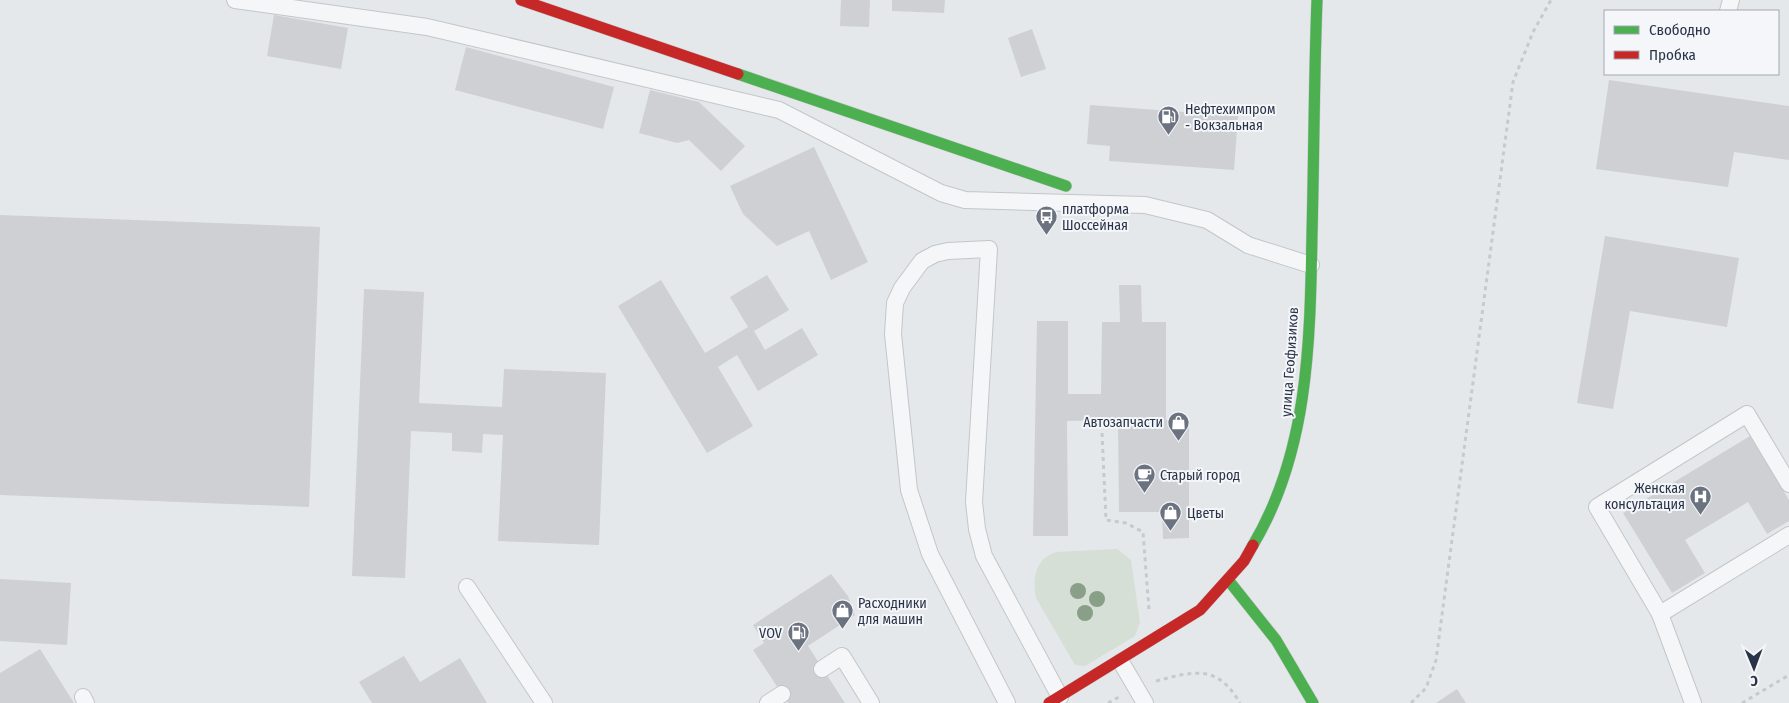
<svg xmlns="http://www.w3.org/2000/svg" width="1789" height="703" font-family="'Fira Sans Condensed',sans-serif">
	<rect width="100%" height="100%" fill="#e5e8eb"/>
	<path fill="#d5dfd6" d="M1117,549L1131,560L1140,622L1135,636L1085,666L1075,665L1036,598C1032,578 1035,559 1056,552Z"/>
	<g fill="#ced0d3">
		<polygon points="841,0 870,0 869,27 840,26"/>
		<polygon points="892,0 945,0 944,13 892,11"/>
		<polygon points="274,15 348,28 341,69 267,56"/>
		<polygon points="1032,29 1046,69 1021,77 1008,38"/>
		<polygon points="466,47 614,87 603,129 455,90"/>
		<polygon points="1609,80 1789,106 1789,160 1734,152 1728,187 1596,169"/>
		<polygon points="650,90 699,102 745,146 721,171 689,140 677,143 639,133"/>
		<polygon points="1090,105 1238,116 1234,170 1109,161 1110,146 1087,144"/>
		<polygon points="814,147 868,262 831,280 809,231 777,246 743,214 730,186"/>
		<polygon points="0,215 320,227 309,507 0,495"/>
		<polygon points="1605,236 1739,258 1727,327 1630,311 1613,409 1577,403"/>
		<polygon points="767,275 789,310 754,331 765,350 802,328 818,355 758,391 737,355 718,367 753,426 707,453 618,306 661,280 705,353 748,327 730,297"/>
		<polygon points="1119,285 1141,285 1142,322 1166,322 1166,420 1189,420 1189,538 1163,539 1162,512 1119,512 1118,420 1067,421 1068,536 1033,536 1037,321 1068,321 1068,394 1101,394 1102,322 1120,322"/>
		<polygon points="364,289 424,292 419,403 502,407 504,369 606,373 599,545 498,541 503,435 483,434 482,453 452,451 452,433 411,431 405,578 352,576"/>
		<polygon points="1750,436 1789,500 1789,521 1767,534 1748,502 1685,540 1705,573 1672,593 1623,513"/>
		<polygon points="831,574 848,596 855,615 808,646 845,703 788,703 753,650 764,643 753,625"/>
		<polygon points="0,579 71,583 67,645 0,641"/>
		<polygon points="40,649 74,703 0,703 0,673"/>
		<polygon points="404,656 420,682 460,658 487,703 372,703 359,682"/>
		<polygon points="1457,689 1466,703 1436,703"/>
	</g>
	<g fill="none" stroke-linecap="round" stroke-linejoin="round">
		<defs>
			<g id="lane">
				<polyline points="235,0 427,27 779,110 941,193 965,200 1145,205 1207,220 1248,245 1311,265"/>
				<polyline points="1728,11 1731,0"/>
				<polyline points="467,587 544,703"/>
				<polyline points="1660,614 1597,507 1747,414 1789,484"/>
				<polyline points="1121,662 1145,703"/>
				<polyline points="822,669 842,656 871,703"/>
				<polyline points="83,697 86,703"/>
				<polyline points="768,703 782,694"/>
				<polyline points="1007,703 930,554 909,490 893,334 895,303 902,288 922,261 935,254 948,251 989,249 974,502 977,529 984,556 1060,697"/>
				<polyline points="1693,703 1660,614 1789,535"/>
			</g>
			<g id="fast">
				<polyline points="738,74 1066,186"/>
				<path d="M1253,545C1309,451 1310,341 1312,234C1314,156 1314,78 1317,0"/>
				<polyline points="1229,581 1276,640 1313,703"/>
			</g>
			<g id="jam">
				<polyline points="521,0 738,74"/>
				<polyline points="1049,703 1200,610 1244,561 1253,545"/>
			</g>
		</defs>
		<use href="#lane" stroke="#c3c6c9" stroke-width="18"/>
		<use href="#fast" stroke="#c3c6c9" stroke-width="12"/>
		<use href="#jam" stroke="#c3c6c9" stroke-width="12"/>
		<g stroke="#c6c9cd" stroke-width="3" stroke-dasharray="4 4" stroke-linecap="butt">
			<polyline points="1102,433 1106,520 1126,523 1143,532 1149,610"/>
			<path d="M1156,681C1195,671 1217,664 1240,703"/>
			<polyline points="1108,703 1119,697"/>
			<polyline points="1411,703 1426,688 1436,660 1513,82 1533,32 1551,0"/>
			<polyline points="1742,703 1789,675"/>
		</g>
		<use href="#lane" stroke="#f5f6f7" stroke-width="16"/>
		<use href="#fast" stroke="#4caf50" stroke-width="11"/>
		<use href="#jam" stroke="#c62828" stroke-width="11"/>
	</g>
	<g fill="#899f87">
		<circle cx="1078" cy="591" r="8"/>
		<circle cx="1097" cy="599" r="8"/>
		<circle cx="1085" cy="613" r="8"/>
	</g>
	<defs>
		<symbol id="fuel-pin" viewBox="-11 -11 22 30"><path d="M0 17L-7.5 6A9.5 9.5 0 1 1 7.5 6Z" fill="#6b7280" stroke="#f4f6f9"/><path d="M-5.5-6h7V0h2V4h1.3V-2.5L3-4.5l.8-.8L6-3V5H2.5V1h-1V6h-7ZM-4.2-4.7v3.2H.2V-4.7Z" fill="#fff"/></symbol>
		<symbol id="bus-pin" viewBox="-11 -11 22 30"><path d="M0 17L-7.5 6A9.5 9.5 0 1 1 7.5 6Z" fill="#6b7280" stroke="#f4f6f9"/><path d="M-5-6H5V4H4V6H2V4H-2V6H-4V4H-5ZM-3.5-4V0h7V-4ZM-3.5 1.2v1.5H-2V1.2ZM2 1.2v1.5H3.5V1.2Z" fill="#fff"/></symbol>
		<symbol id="shop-pin" viewBox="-11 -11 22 30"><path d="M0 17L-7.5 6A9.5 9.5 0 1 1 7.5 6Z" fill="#6b7280" stroke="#f4f6f9"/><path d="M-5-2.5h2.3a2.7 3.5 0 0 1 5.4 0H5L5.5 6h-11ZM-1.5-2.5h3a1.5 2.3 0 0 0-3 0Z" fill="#fff"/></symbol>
		<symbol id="cafe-pin" viewBox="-11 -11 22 30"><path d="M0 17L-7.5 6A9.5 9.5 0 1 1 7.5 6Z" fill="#6b7280" stroke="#f4f6f9"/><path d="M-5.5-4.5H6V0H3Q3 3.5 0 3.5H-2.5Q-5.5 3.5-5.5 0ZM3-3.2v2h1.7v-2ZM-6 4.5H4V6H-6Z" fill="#fff"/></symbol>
		<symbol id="hospital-pin" viewBox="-11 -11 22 30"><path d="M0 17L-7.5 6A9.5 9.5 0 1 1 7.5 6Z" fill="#6b7280" stroke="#f4f6f9"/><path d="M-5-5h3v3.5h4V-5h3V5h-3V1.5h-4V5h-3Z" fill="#fff"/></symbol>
	</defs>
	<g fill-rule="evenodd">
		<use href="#fuel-pin" x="1156" y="104" width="25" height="34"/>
		<use href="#bus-pin" x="1034" y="204" width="25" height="34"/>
		<use href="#shop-pin" x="1166" y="410" width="25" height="34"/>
		<use href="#cafe-pin" x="1132" y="462" width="25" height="34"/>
		<use href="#hospital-pin" x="1688" y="484" width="25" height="34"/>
		<use href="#shop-pin" x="1158" y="500" width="25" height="34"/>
		<use href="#shop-pin" x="830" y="598" width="25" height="34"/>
		<use href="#fuel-pin" x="786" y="620" width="25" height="34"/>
	</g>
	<g text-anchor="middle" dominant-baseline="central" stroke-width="4" stroke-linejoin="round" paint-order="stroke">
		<g font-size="14" fill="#293347" stroke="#f4f6f9" text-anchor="start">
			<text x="1185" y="109">Нефтехимпром<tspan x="1185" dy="16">- Вокзальная</tspan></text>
			<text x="1062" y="209">платформа<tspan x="1062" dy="16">Шоссейная</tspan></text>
			<text x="1163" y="422" text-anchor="end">Автозапчасти</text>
			<text x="1160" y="475">Старый город</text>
			<text x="1685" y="488" text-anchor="end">Женская<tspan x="1685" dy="16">консультация</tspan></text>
			<text x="1187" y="513">Цветы</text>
			<text x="858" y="603">Расходники<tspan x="858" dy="16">для машин</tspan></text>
			<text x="782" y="633" text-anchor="end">VOV</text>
		</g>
		<g font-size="14" fill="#293347" stroke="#f4f6f9">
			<text transform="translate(1290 362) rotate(-86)">улица Геофизиков</text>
		</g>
	</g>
	<rect x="1604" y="10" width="175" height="65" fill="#f4f6f9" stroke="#a3a8b2"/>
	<rect x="1614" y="26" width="25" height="8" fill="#4caf50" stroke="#a3a8b2"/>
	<text x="1649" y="35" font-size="15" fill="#293347">Свободно</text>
	<rect x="1614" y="51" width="25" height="8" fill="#c62828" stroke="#a3a8b2"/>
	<text x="1649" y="60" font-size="15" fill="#293347">Пробка</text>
	<g transform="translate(1754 668) rotate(179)" stroke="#f4f6f9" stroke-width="4" paint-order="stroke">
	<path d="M0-4L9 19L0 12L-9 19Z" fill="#293347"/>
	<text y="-8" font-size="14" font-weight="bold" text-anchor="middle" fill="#293347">С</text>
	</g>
</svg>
